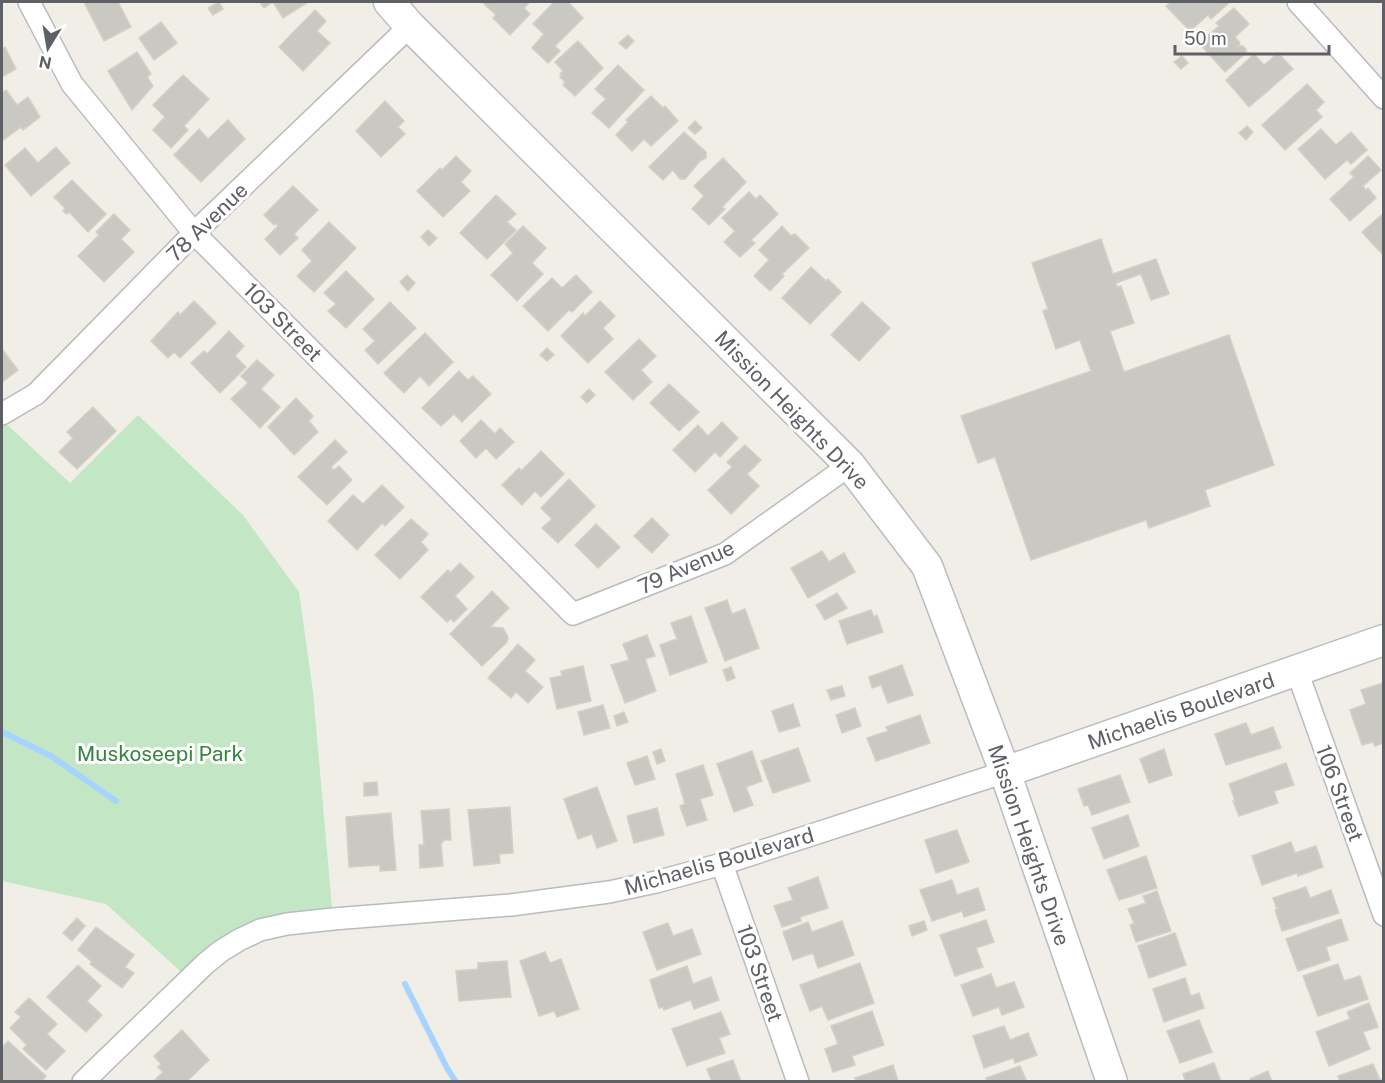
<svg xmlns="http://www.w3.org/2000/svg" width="1385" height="1083" font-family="'Public Sans',sans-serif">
	<rect width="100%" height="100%" fill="#f0eee6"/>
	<polygon fill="#c3e7c4" points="138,415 243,515 299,592 313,692 333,919 287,924 189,979 106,904 2,881 2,420 70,483"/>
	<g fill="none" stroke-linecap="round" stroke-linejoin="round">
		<g stroke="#a7d4fe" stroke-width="6">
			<polyline points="2,732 51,756 116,801"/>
			<polyline points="405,984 447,1068 456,1082"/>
		</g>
	</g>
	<g fill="#cac8c3" stroke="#d4d0c4" stroke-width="1.5">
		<polygon points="84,2 118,2 131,27 104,41"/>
		<polygon points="219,2 223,9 213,15 208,8"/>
		<polygon points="260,2 308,2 283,18 273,2 264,8"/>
		<polygon points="485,2 530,2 524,8 530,14 510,35 493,18 496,15 483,3"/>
		<polygon points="554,2 568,2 583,18 555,46 560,51 548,63 532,48 544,34 533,24"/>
		<polygon points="1171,2 1230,2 1211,19 1208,15 1190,31 1166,6"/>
		<polygon points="1234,8 1249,24 1235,37 1240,43 1238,46 1243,46 1246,49 1246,53 1225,72 1199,43 1219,26 1216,23"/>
		<polygon points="315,10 326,21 317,31 330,43 303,71 279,47"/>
		<polygon points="161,22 177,43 154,60 139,38"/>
		<polygon points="628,35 634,41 626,49 619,43"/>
		<polygon points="578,41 603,68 575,96 563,85 565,82 560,77 562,76 560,74 563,71 555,62"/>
		<polygon points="5,47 16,69 2,77 2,49"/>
		<polygon points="137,52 151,74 147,77 153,86 132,110 108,71"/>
		<polygon points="1278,53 1293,69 1249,107 1226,80 1254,54 1264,65"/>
		<polygon points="1182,56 1188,63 1181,69 1174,62"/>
		<polygon points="618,65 644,90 609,128 592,113 606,99 595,89"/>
		<polygon points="183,75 209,99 184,126 188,130 171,148 153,130 165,117 153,105"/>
		<polygon points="1307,84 1324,102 1316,110 1322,117 1285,150 1262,125"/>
		<polygon points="6,90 17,105 28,97 40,117 23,130 21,127 2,141 2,93"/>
		<polygon points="651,96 663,108 665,106 678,121 651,146 644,139 632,151 616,135 628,122 626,120"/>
		<polygon points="385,101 404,121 398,127 405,134 381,157 356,131"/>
		<polygon points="228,120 245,139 201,182 174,155 199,129 208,139"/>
		<polygon points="695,121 702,128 695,134 688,128"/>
		<polygon points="1247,126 1253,132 1246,140 1239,133"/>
		<polygon points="1321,129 1336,145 1351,132 1367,150 1351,164 1347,160 1325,179 1298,149"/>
		<polygon points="684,132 706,152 706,158 700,161 685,179 680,179 673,170 663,180 649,167"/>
		<polygon points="56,147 70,163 31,196 5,165 25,148 38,163"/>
		<polygon points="456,156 471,171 461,182 470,191 443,217 417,191 440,168 442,170"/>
		<polygon points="1368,156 1381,170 1363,186 1366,190 1368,188 1376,198 1350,221 1330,199 1354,177 1350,173"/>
		<polygon points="723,158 746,182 722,207 725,209 709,225 692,209 704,196 694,186"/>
		<polygon points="72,180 106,214 88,232 69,212 67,214 63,211 65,208 54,197"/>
		<polygon points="293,186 318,210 294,234 298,238 280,255 265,239 278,226 276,223 274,225 264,215"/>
		<polygon points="749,192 756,199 760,195 778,214 751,240 755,243 740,257 724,242 735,231 722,218"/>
		<polygon points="496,195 516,214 507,222 516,230 487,259 460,233"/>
		<polygon points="1384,213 1384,254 1383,255 1362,232"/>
		<polygon points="114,214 130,230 121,239 134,252 104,282 78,256 99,235 96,232"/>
		<polygon points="329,222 356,248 314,292 297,276 312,261 302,250"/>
		<polygon points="523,226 546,248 532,263 543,274 517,301 491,275 513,253 505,244"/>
		<polygon points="782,226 791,236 795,234 809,248 782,274 784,276 770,291 754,276 769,260 759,250"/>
		<polygon points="428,230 437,238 429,246 421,237"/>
		<polygon points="1101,239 1113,274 1156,259 1169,294 1151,300 1141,274 1116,283 1117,287 1121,286 1134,323 1110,331 1124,372 1229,335 1274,465 1205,490 1210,506 1149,528 1146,520 1031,560 995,457 978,463 961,416 1091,371 1080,340 1056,349 1043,311 1048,309 1032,263"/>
		<polygon points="811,267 826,281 828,279 841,292 810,324 782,298"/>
		<polygon points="346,271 374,299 346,328 328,311 336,304 324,293"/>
		<polygon points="407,275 415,283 408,291 400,282"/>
		<polygon points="576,275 592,292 572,312 569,310 548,331 523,306 552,278 562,288"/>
		<polygon points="194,301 216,323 180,358 174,352 168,358 151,341 178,312 180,315"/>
		<polygon points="600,301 615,316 603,328 613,339 588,363 561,336 583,313 585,316"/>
		<polygon points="390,302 416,328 378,364 365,350 375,341 363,329"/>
		<polygon points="862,302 890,328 859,361 831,335"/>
		<polygon points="229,331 244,346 235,356 246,367 220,393 191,363 204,351 207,354"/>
		<polygon points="425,333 453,362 429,386 420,376 404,393 384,373"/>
		<polygon points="639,339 656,356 641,370 652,382 633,400 605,372"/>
		<polygon points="547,348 554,355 547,361 540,355"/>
		<polygon points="2,349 18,370 2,382"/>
		<polygon points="257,360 274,375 261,389 280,407 260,428 231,399 248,383 241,376"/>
		<polygon points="459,371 468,380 473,376 491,394 462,422 454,414 441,426 422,408"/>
		<polygon points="669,384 699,412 679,431 650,403"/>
		<polygon points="589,389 595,395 587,403 581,397"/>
		<polygon points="296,398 313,416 309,421 318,432 294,455 268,427"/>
		<polygon points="93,407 116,431 77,469 59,452 73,438 67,432"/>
		<polygon points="481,420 495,434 500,428 514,442 496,459 486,448 476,458 460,441"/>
		<polygon points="722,422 738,438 720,457 715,452 695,472 673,450 698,425 708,436"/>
		<polygon points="335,440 347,452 331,467 334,470 339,466 352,480 327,505 298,477"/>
		<polygon points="745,445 761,460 747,474 759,486 731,514 708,490 732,467 727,462"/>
		<polygon points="541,451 564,474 541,497 535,491 522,505 502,485 519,468 521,471"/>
		<polygon points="569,479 595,506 558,543 542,528 552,519 541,508"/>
		<polygon points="382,485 404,507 385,526 382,523 357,550 328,521 353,495 363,504"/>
		<polygon points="652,518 669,535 652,553 634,536"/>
		<polygon points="411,519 428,534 421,542 428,550 400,579 375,555"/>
		<polygon points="596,524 620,547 598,568 575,545"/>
		<polygon points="822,551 829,562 844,553 855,572 808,598 791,568"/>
		<polygon points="460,563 474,577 455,596 467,609 454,622 451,619 447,622 421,597 448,570 450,573"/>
		<polygon points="492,591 509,608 490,627 503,628 508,637 507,642 482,666 450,634"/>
		<polygon points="837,593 847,608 825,620 816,605"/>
		<polygon points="727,600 732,614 745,609 759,648 725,661 705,608"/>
		<polygon points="871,610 874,617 877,615 883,632 847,644 839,621"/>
		<polygon points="691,616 707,662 670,675 660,645 677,639 671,623"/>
		<polygon points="647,635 655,656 645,659 656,691 625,703 611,665 629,660 623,644"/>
		<polygon points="518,644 535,660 525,671 543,687 528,703 516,692 511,698 488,678"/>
		<polygon points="902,665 913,695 888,703 881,685 872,688 869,677"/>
		<polygon points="583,666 591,701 557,709 550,678 562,676 561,671"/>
		<polygon points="731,667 735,678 727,681 723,670"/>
		<polygon points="1383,683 1384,743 1375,746 1373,742 1362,745 1350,710 1366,704 1361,690"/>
		<polygon points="842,686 845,696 831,700 827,690"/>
		<polygon points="793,704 800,726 779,732 772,711"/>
		<polygon points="603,705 610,728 584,735 578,712"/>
		<polygon points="855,708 861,726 842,733 836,715"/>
		<polygon points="624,712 628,722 617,726 614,716"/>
		<polygon points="920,715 930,743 876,761 867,738 888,731 886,727"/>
		<polygon points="1246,723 1251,735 1273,727 1281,748 1226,765 1215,734"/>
		<polygon points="798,748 810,781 773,793 761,761"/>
		<polygon points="661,749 665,761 657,764 653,752"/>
		<polygon points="1164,749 1172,775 1149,783 1140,759"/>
		<polygon points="752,751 762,781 746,787 753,805 734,812 717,764"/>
		<polygon points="647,756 655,779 635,785 627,763"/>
		<polygon points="1286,763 1294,785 1274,791 1278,803 1239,816 1233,801 1235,801 1229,784"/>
		<polygon points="703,765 713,795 700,799 707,820 687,826 680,806 685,804 676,774"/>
		<polygon points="1120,775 1130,802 1092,815 1088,805 1084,806 1078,789"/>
		<polygon points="377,782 378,795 364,796 364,783"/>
		<polygon points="597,787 617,841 597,848 592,834 578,839 564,799"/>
		<polygon points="510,807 513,853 499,854 500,863 474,866 468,810"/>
		<polygon points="657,808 664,835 634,843 627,816"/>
		<polygon points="449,809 451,840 444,840 441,844 443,866 420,868 419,845 424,845 421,811"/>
		<polygon points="391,813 396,870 380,871 380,865 349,867 346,817"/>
		<polygon points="1128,815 1139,846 1104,859 1092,828"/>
		<polygon points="957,830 969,862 936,873 925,840"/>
		<polygon points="1291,842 1295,853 1316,846 1323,867 1298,876 1297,873 1262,885 1252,856"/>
		<polygon points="1146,856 1157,888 1119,900 1107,870"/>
		<polygon points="818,877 828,908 800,917 801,921 782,927 774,906 793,900 788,888"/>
		<polygon points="952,880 957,895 978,888 985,910 964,917 962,911 932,921 920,890"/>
		<polygon points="1306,887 1310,898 1331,890 1339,913 1282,931 1275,910 1277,909 1273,898"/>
		<polygon points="1157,891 1171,931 1136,942 1130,925 1134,923 1128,909 1146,903 1143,896"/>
		<polygon points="77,918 85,926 72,941 63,933"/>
		<polygon points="1341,919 1348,940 1326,947 1330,960 1298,971 1286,939"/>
		<polygon points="986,920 994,942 976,948 983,967 955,976 940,935"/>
		<polygon points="842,921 854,955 818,968 813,953 793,960 783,932 808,922 812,932"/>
		<polygon points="924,921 927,930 912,936 909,926"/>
		<polygon points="668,923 673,936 692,929 701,954 657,970 643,932"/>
		<polygon points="96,927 134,955 125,967 134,973 122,988 90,964 92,962 78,950"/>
		<polygon points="1175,933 1186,965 1149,978 1138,946"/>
		<polygon points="545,952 550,963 561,959 579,1009 557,1017 554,1011 539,1016 520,961"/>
		<polygon points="507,961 511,997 459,1001 456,971 478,969 478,963"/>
		<polygon points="860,963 874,1003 828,1020 822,1006 810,1011 800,985"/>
		<polygon points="1338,964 1344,981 1360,976 1368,999 1318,1016 1303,976"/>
		<polygon points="78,965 101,986 87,1001 102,1015 86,1032 47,997"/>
		<polygon points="687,966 693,984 711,977 719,1000 694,1009 691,1000 664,1010 663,1007 659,1008 650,980"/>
		<polygon points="991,974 996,988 1014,982 1024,1007 1002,1015 999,1007 973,1016 961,985"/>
		<polygon points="1185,978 1191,996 1199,993 1204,1008 1164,1022 1153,989"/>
		<polygon points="29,998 57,1024 47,1034 65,1051 46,1070 23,1049 27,1045 10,1028 21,1017 15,1012"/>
		<polygon points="1369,1003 1378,1027 1363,1032 1370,1049 1329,1066 1316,1032 1350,1019 1347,1012"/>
		<polygon points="872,1011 884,1045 852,1056 855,1065 833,1072 825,1049 838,1044 831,1026"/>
		<polygon points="721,1012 730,1034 719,1038 725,1053 687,1066 672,1029"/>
		<polygon points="1199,1020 1212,1052 1180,1063 1167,1031"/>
		<polygon points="1004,1026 1010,1040 1028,1033 1037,1055 1015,1063 1013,1058 984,1068 973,1036"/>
		<polygon points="182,1030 209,1060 186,1082 153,1082 163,1072 158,1067 161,1064 154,1056"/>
		<polygon points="8,1041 46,1076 41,1082 2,1082 2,1048"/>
		<polygon points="733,1060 741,1082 712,1082 707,1069"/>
		<polygon points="1214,1063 1221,1082 1186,1082 1183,1074"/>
		<polygon points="1373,1064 1380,1080 1384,1079 1384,1082 1340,1082 1338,1076"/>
		<polygon points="893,1065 898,1081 857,1082 855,1078"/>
		<polygon points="1020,1066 1027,1082 987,1082 986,1078"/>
		<polygon points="1268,1071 1272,1082 1251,1082 1250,1079"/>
	</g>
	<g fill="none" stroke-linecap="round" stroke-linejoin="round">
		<defs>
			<g id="street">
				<polyline points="29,2 72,84 194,233 573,614 725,554 850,465"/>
				<polyline points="1298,2 1384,98"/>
				<polyline points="2,414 36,394 194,233 410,26"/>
				<polyline points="1297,671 1384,915"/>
				<polyline points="722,864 798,1082"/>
				<polyline points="83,1082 205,964 221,951 239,940 260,930 287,924 333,919 511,905 609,892 656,882 722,864 1005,772"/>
			</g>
			<g id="secondary">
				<polyline points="389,2 410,26 850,465 927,566 1005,772 1112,1082"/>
				<polyline points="1005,772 1384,640"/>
			</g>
		</defs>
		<use href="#street" stroke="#b8bbbf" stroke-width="24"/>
		<use href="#secondary" stroke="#b9bcc1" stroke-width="33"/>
		<use href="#street" stroke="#fff" stroke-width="21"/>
		<use href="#secondary" stroke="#fff" stroke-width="30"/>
	</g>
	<g text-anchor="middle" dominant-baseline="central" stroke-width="6" stroke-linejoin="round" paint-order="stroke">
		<g font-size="21" fill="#5d6166" stroke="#fff">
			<text transform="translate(207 222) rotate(-44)">78 Avenue</text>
			<text transform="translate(283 322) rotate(45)">103 Street</text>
			<text transform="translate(792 410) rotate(46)">Mission Heights Drive</text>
			<text transform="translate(686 567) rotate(-24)">79 Avenue</text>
			<text transform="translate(1181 711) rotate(-19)">Michaelis Boulevard</text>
			<text transform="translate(1340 793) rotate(70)">106 Street</text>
			<text transform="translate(1029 845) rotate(71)">Mission Heights Drive</text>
			<text transform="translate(719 861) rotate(-16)">Michaelis Boulevard</text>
			<text transform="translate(760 973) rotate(71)">103 Street</text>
		</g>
		<g font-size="21" fill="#36853e" stroke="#fff">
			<text x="160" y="753">Muskoseepi Park</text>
		</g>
	</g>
	<rect width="1385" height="1083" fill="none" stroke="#5d6166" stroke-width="6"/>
	<g transform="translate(48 48) rotate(191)" stroke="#ffffff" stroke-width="4.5" paint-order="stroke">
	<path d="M0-4.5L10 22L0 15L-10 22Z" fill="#5d6166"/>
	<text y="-9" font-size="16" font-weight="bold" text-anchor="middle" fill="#5d6166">N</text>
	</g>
	<path d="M1175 45v9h154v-9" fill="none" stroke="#5d6166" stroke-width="3"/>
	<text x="1184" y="45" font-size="18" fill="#5d6166" stroke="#ffffff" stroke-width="4.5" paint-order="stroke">50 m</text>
</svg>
